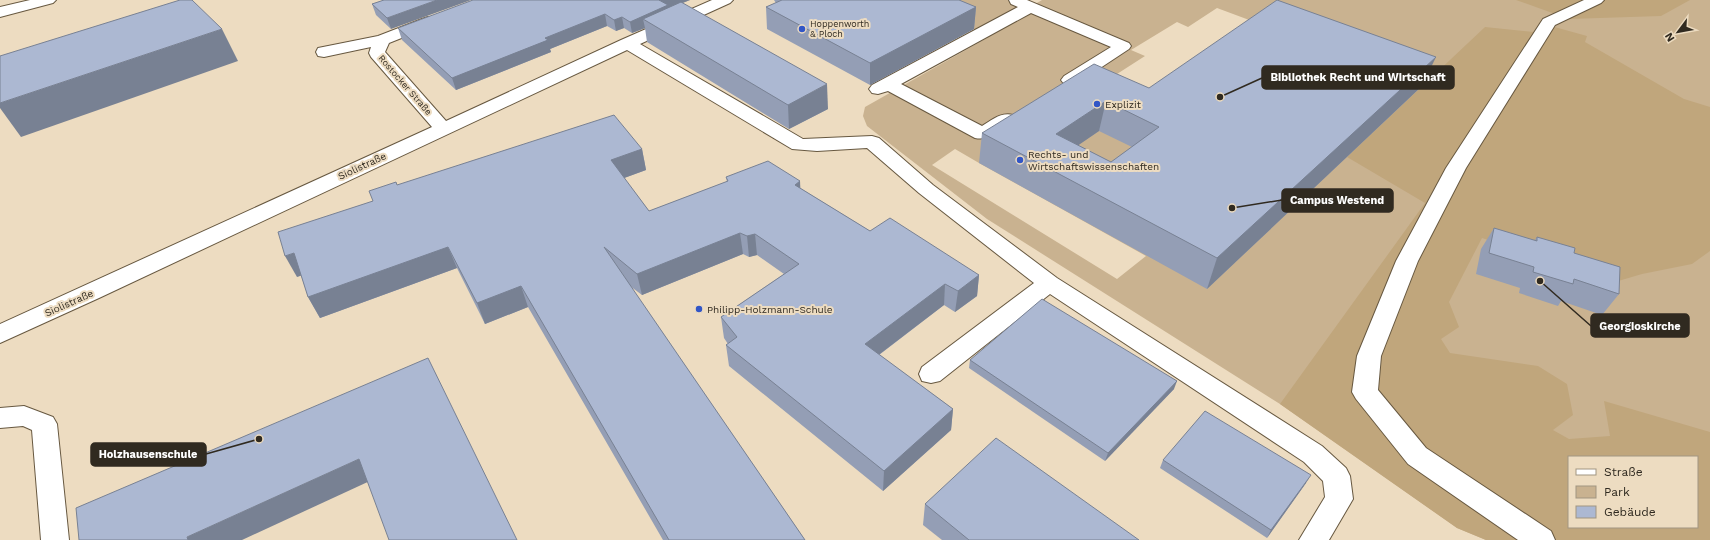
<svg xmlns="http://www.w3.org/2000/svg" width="1710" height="540" font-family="'Work Sans',sans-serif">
	<rect width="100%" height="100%" fill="#eddcc1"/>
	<path fill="#c9b290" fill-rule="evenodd" d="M911,0H1014L1030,7L1042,0H1710V540H1486L1457,528L1280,404L987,219L867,126L863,116L865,107L987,38L975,30ZM1217,8L1268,27L1142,117L1089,92L1145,56L1131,50L1177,22L1188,27ZM955,149L979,163L1146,256L1117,279L932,165ZM1569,457H1697V527H1569Z"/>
	<g fill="#c0a67c" fill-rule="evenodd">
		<polygon points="1516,0 1690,0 1661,16 1569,19"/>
		<path d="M1551,26L1587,36L1585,42L1684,99L1710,107V251L1692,264L1642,274L1615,282L1482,238L1449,302L1459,327L1441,339L1450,353L1538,366L1567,384L1573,415L1553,430L1569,439L1610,436L1604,401L1710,432V540H1486L1457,528L1280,404L1425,203L1347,157L1485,27L1543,33ZM1569,457H1697V527H1569Z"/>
	</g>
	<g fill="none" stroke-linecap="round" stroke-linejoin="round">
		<defs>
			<g id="minor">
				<polygon points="712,0 733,0 730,3 640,44 803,139 872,136 879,138 933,185 1057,278 1322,446 1346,468 1350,476 1353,499 1329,540 1299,540 1325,497 1323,481 1304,462 1050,294 940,381 931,383 922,381 919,374 922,367 1034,283 919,193 867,148 817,151 792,149 627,50 99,298 0,343 0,324 432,127 371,57 369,53 371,47 324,57 318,56 316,52 318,48 378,36 422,19 428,17 434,19 436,22 434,25 389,43 385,52 446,121 621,40"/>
				<path d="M1009,0H1027L1129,43L1131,46L1129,49L1076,84L1070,85L1064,84L1061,80L1064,76L1111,47L1031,13L901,84L982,126C992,120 1001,112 1013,115L1016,119L1013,123C1002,130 990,141 975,138L888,91L878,94L872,93L869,89L872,85L1018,7L1011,4Z"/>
				<polygon points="1584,0 1604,0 1601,3 1555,25 1466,168 1418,261 1381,356 1378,390 1426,448 1551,531 1555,540 1518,540 1408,464 1356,399 1352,392 1357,356 1396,261 1446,168 1543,19"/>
				<polygon points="24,406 53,417 57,424 69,540 41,540 32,430 23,426 0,428 0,408"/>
			</g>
			<polygon id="major" points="30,0 56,0 53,3 0,17 0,7"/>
		</defs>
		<use href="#minor" stroke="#675840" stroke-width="2"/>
		<use href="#major" stroke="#675840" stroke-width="2"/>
		<use href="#minor" fill="#fff" fill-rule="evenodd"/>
		<use href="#major" fill="#fff" fill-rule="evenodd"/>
	</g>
	<g fill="#949eb5" fill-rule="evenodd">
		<polygon points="384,0 391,29 376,15 372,4"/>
		<polygon points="690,0 682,3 828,109 789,129 647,42 645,28 632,33 624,28 616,31 607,26 550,49 551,52 456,90 402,40 398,28"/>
		<polygon points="774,0 959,0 976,7 974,29 870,85 767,29 766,7 776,3"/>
		<path d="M1422,86L1207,289L979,163L982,133L1149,88ZM1099,131L1132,147L1111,162L1078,145Z"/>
		<polygon points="642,149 646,170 624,178 649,211 727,182 726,177 800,181 800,188 870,231 979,275 977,296 955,312 944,305 879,355 953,409 951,430 883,491 729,366 726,345 728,344 724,338 721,317 784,274 757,255 749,257 743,254 642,295 630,286 805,540 663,540 528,307 485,324 457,268 320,318 308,297 301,275 297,277 373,201 397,185"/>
		<polygon points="1494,228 1534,241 1537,237 1574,253 1619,294 1602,315 1561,301 1558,306 1519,293 1520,288 1476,274 1481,249"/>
		<polygon points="970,360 1174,389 1105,461 969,368"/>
		<polygon points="1163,460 1306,483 1267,538 1160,468"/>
		<polygon points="925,504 1139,540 942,540 923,525"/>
	</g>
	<g fill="#788193">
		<polygon points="437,0 471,0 391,29 387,18"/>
		<polygon points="659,0 690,0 643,19 645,28 632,33 630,22"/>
		<polygon points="976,7 974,29 870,85 870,63"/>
		<polygon points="605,14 607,26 550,49 551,52 456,90 452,78 545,38"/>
		<polygon points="622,17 624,28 616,31 614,20"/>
		<polygon points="222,29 238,61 21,137 0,108 0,103"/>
		<polygon points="1436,57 1422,86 1207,289 1217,258"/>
		<polygon points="827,84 828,109 789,129 788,105"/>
		<polygon points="1106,101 1099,131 1051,164 1056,134"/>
		<polygon points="642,149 646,170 616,181 611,160"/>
		<polygon points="800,181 801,202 795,185"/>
		<polygon points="740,233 743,254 642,295 637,274"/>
		<polygon points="755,234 757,255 749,257 747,236"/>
		<polygon points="448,247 457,268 320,318 308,297"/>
		<polygon points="294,253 306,274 297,277 285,256"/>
		<polygon points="979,275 977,296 955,312 958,291"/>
		<polygon points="945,284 944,305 864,366 865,344"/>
		<polygon points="521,286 528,307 485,324 477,303"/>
		<polygon points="1177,381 1174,389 1105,461 1108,453"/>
		<polygon points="953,409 951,430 883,491 884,471"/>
		<polygon points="359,459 372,480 242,540 188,540 187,537"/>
		<polygon points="1311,475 1306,483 1267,538 1271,530"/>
	</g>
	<g fill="#acb8d2" stroke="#788193" fill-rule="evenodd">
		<polygon points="180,0 192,0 222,29 0,103 0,56"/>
		<polygon points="384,0 437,0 387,18 372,4"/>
		<polygon points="473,0 660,0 659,0 668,5 630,22 622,17 614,20 605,14 545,38 548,40 452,78 398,28"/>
		<polygon points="782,0 959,0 976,7 870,63 766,7"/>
		<path d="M1277,0L1436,57L1217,258L982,133L1094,64L1149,88ZM1106,101L1159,127L1111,162L1056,134Z"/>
		<polygon points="681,2 827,84 788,105 643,19"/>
		<polygon points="614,115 642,149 611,160 649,211 728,181 726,177 768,161 800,181 795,185 870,231 890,218 979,275 958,291 945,284 865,344 953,409 884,471 726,345 737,337 721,317 799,264 755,234 747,236 740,233 637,274 604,247 805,540 669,540 521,286 477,303 448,247 308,297 294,253 285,256 278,232 373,201 369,191 396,182 397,185"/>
		<polygon points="1494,228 1537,241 1537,237 1575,248 1574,253 1620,267 1619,294 1574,279 1573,284 1533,272 1534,267 1489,253"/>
		<polygon points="1042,299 1177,381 1108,453 970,360"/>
		<polygon points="428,358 517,540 389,540 359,459 187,537 188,540 79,540 76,508"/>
		<polygon points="1205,411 1311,475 1271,530 1163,460"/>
		<polygon points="996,438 1139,540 969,540 925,504"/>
	</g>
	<g fill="#3256c6" stroke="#eddcc1" stroke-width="1.5">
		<circle cx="802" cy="29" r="4"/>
		<circle cx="1097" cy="104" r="4"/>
		<circle cx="1020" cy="160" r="4"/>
		<circle cx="699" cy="309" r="4"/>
	</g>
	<g text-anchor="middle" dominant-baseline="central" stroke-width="4" stroke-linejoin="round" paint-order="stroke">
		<g font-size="9" fill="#302a20" stroke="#eddcc1" text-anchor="start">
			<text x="810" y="24">Hoppenworth<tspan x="810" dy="10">&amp; Ploch</tspan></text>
		</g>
		<g font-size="9" fill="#302a20" stroke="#eddcc1">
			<text transform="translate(405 85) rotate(49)">Rostocker Straße</text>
		</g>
		<g font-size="10" fill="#302a20" stroke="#eddcc1" text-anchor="start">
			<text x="1105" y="104">Explizit</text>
			<text x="1028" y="154">Rechts- und<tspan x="1028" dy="12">Wirtschaftswissenschaften</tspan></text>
			<text x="707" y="309">Philipp-Holzmann-Schule</text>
		</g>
		<g font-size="10" fill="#302a20" stroke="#eddcc1">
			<text transform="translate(362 166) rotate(-25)">Siolistraße</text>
			<text transform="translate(69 303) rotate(-24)">Siolistraße</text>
		</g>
	</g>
	<path fill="none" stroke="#302a20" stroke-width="1.5" d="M1220 97L1262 78M1232 208L1282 200M1540 281L1591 326M259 439L206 454"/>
	<g fill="#302a20" stroke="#eddcc1" stroke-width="1.5">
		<circle cx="1220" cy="97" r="4"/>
		<circle cx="1232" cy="208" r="4"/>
		<circle cx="1540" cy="281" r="4"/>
		<circle cx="259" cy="439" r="4"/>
	</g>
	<g fill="#302a20" stroke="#302a20" stroke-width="1.5">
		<rect x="1262" y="66" width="192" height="23" rx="4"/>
		<rect x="1282" y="189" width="111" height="23" rx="4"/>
		<rect x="1591" y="314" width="98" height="23" rx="4"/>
		<rect x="91" y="443" width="115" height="23" rx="4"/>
	</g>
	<g font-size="11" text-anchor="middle" font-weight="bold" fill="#fff">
		<text x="1358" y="81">Bibliothek Recht und Wirtschaft</text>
		<text x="1337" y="204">Campus Westend</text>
		<text x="1640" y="330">Georgioskirche</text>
		<text x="148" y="458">Holzhausenschule</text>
	</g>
	<rect x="1568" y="456" width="130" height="72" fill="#eddcc1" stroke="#a19581"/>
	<rect x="1576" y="469" width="20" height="6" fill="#ffffff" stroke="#a19581"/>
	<text x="1604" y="476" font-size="12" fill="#302a20">Straße</text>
	<rect x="1576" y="486" width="20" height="12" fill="#c9b290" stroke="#a19581"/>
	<text x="1604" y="496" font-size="12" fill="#302a20">Park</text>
	<rect x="1576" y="506" width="20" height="12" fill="#acb8d2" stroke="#a19581"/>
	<text x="1604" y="516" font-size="12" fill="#302a20">Gebäude</text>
	<g transform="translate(1678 32) rotate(238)" stroke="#eddcc1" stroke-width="3" paint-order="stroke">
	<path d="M0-3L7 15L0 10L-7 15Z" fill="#302a20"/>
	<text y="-6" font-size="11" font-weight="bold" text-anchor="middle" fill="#302a20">N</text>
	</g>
</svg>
